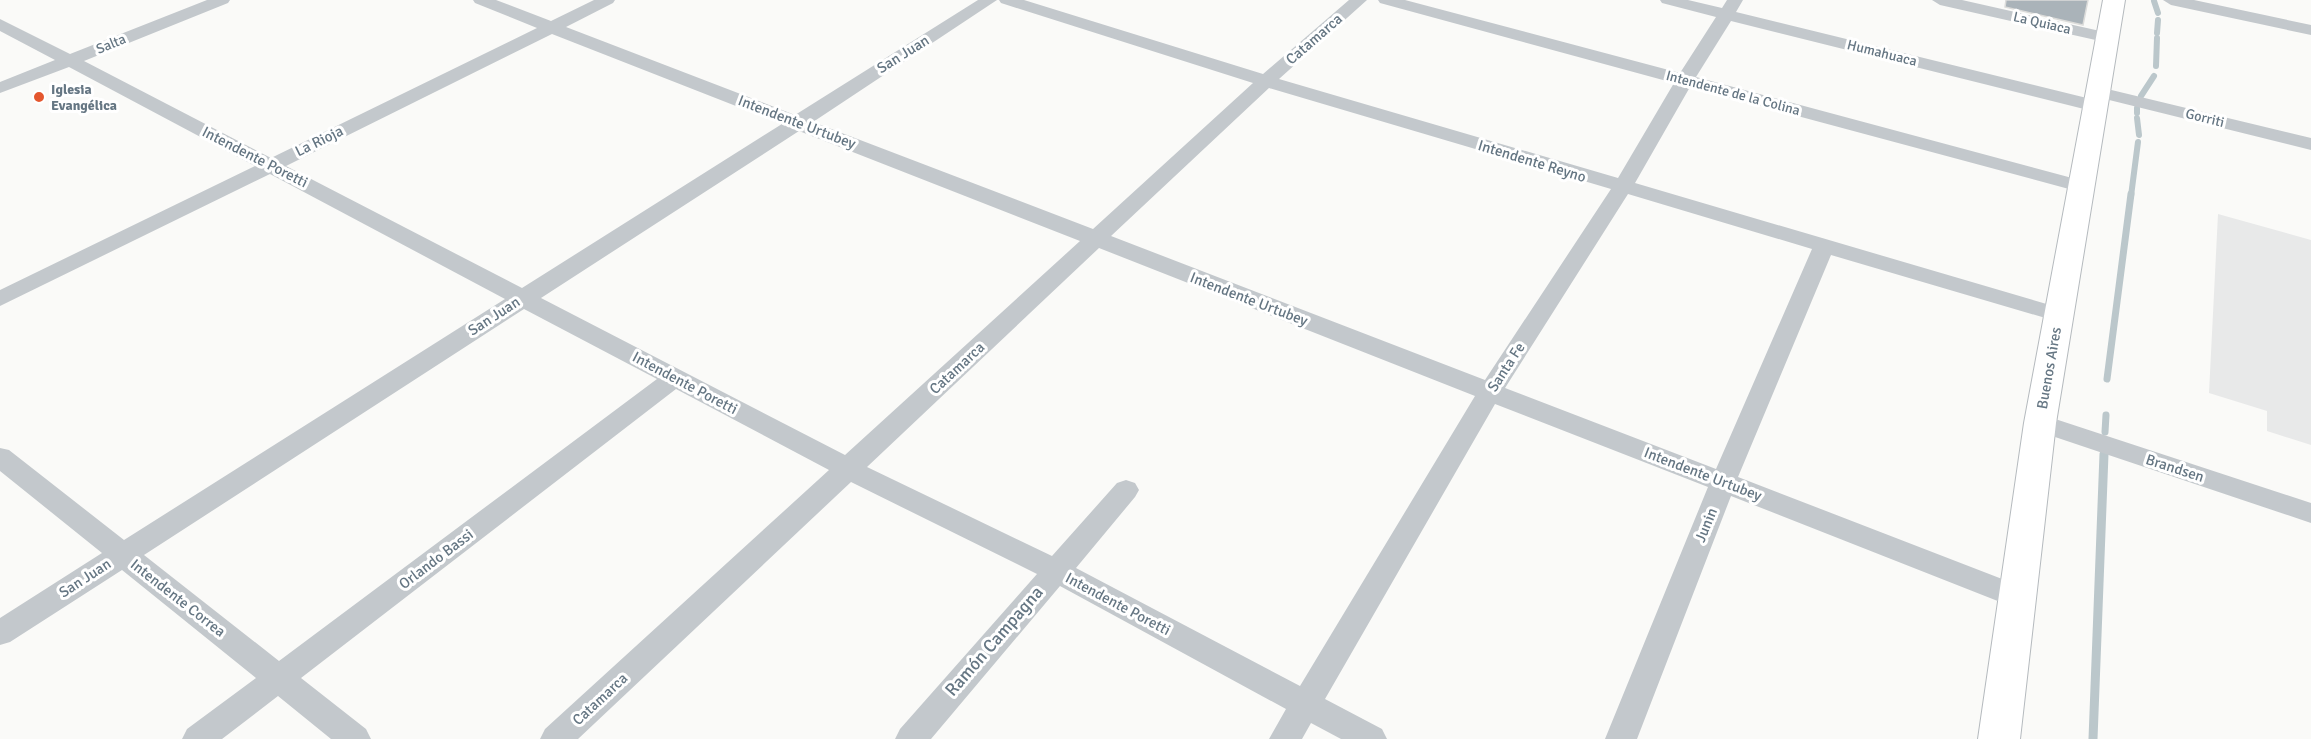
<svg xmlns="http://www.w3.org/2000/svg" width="2311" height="739" font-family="Signika,sans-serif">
	<rect width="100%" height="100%" fill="#fafaf8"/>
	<polygon fill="#e8e9e9" points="2218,214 2311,240 2311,445 2267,431 2267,411 2209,393"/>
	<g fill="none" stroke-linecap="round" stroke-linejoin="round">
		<g stroke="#bbc7cb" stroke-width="6">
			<polyline points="2154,1 2158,13"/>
			<polyline points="2157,33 2158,20"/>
			<polyline points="2156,66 2157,38"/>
			<polyline points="2141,96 2154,76"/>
			<polyline points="2137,108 2137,113"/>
			<polyline points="2137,118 2139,135"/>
			<polyline points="2131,196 2138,142"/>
		</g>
		<g stroke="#bbc7cb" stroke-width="7">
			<polyline points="2107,379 2131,194"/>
			<polyline points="2105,432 2106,415"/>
		</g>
		<polyline stroke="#bbc7cb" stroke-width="9" points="2093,739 2104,454"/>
	</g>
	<polygon fill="#aab3b9" stroke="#dcdcda" stroke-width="1.5" points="2006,0 2088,0 2083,25 2005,7"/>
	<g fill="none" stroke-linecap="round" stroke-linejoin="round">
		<defs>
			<polygon id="major" points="2103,0 2125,0 2056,423 2020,739 1978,739 2024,423"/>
		</defs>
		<use href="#major" stroke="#b5babe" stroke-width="2"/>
		<g fill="#c3c8cc" fill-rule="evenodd">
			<path d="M207,0H230L228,3L84,61L271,158L537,28L475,3L473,0H496L551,21L594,0H615L613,3L566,27L795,115L978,0H997L813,122L1093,229L1253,83L1001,3L999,0H1024L1263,74L1349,0H1367L1279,79L1618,178L1674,83L1380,3L1378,0H1405L1680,73L1716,17L1662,3L1660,0H1688L1722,8L1727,0H1743L1736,12L2103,102L2105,106L2103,110L2096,112L1731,21L1696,77L2087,182L2090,186L2087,190L2080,192L1690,87L1635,183L2067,310L2070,315L2067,320L2059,322L1831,255L1738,477L2028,589L2032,597L2028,605L2018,609L1731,496L1637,739H1605L1708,487L1495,404L1325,699L1382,729L1387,739H1341L1311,723L1302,739H1269L1286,709L1060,586L931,739H895L900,729L1037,574L851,482L578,739H540L545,729L829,470L676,389L301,678L366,729L371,739H331L278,696L222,739H182L187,729L256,678L122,570L10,642L0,645V618L102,553L0,471V448L9,450L124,540L505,299L270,174L0,306V290L255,166L69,67L0,93V82L55,60L0,31V19L70,54ZM552,34L782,124L522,288L286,166ZM1269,88L1611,189L1485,380L1111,236ZM799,131L1080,241L845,455L541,298ZM1628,194L1812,249L1716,469L1505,388ZM1099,248L1475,396L1300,686L1076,568L1135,497L1139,490L1135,483L1126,480L1117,483L1052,556L867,467ZM524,309L657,379L279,661L144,555Z"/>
			<polygon points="1932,0 1962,0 2109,33 2115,34 2118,38 2115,42 2109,43 1940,5"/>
			<polygon points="2163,0 2194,0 2311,25 2311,35 2171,5"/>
			<polygon points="2099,87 2311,138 2311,150 2093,96 2090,92 2093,88"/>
			<polygon points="2040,414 2311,503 2311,523 2031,429 2027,423 2031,417"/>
		</g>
		<use href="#major" fill="#fff" fill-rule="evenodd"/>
	</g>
	<circle fill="#e4572e" stroke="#fff" stroke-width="2" cx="39" cy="97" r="6"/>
	<g text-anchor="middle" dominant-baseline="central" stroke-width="6" stroke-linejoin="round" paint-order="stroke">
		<g font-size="14" fill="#657683" stroke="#fff">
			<text transform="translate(2042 23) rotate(13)">La Quiaca</text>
			<text transform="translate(111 44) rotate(-22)">Salta</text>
			<text transform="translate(1882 53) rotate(14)">Humahuaca</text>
			<text transform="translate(1733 93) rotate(15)">Intendente de la Colina</text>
			<text transform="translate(2205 118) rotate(14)">Gorriti</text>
		</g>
		<g font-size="14" font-weight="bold" fill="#657683" stroke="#fff" text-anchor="start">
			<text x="51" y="89">Iglesia<tspan x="51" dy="16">Evangélica</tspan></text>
		</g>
		<g font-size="15" fill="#657683" stroke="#fff">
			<text transform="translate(1314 39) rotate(-41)">Catamarca</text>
			<text transform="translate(903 54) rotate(-32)">San Juan</text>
			<text transform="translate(797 122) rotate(21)">Intendente Urtubey</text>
			<text transform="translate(319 141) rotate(-26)">La Rioja</text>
			<text transform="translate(255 157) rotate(27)">Intendente Poretti</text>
			<text transform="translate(1532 161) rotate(17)">Intendente Reyno</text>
			<text transform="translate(1249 299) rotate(21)">Intendente Urtubey</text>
			<text transform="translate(494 316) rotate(-33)">San Juan</text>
			<text transform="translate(1506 367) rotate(-57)">Santa Fe</text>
			<text transform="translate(957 368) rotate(-43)">Catamarca</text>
			<text transform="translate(2049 368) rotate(-80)">Buenos Aires</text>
			<text transform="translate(685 383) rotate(28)">Intendente Poretti</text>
			<text transform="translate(2175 468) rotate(18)">Brandsen</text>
			<text transform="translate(1703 474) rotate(21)">Intendente Urtubey</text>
			<text transform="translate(1706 525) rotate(-68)">Junin</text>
			<text transform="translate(436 559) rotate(-37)">Orlando Bassi</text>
			<text transform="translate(85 578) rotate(-33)">San Juan</text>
			<text transform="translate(178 598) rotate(38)">Intendente Correa</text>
			<text transform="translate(1118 604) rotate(28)">Intendente Poretti</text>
			<text transform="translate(600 699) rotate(-43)">Catamarca</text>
		</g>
		<g font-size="18" fill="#657683" stroke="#fff">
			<text transform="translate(994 641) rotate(-49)">Ramón Campagna</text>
		</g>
	</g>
</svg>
